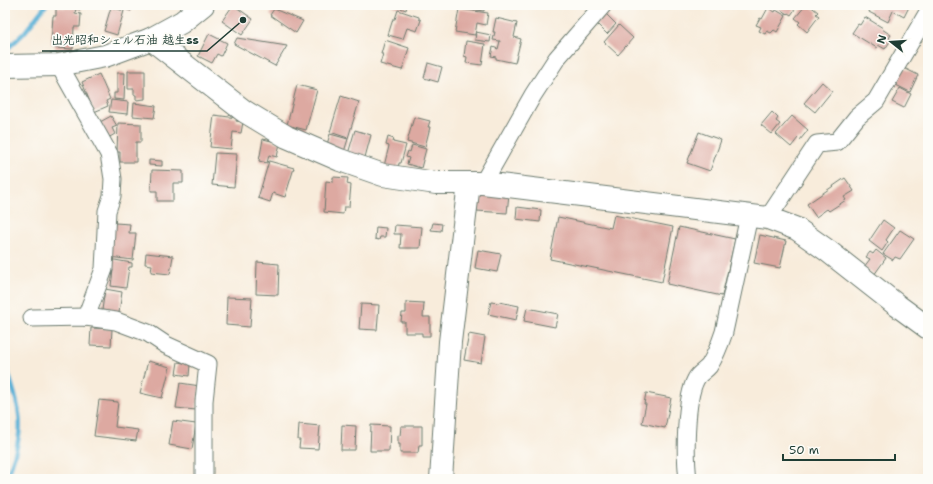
<svg xmlns="http://www.w3.org/2000/svg" width="933" height="484" font-family="'Shantell Sans','Klee One',sans-serif">
	<rect width="100%" height="100%" fill="#fdfcf7"/>
	<filter id="ink" filterUnits="userSpaceOnUse"><feTurbulence type="fractalNoise" baseFrequency=".025" numOctaves="2"/><feDisplacementMap in="SourceGraphic" scale="8" xChannelSelector="R" yChannelSelector="G"/><feConvolveMatrix kernelMatrix="1 2 1 2 8 2 1 2 1" color-interpolation-filters="sRGB"/></filter>
	<filter id="wash" filterUnits="userSpaceOnUse"><feTurbulence type="fractalNoise" baseFrequency=".012" numOctaves="4" result="noise"/><feDisplacementMap in="SourceGraphic" scale="16" xChannelSelector="R" yChannelSelector="G"/><feGaussianBlur stdDeviation="0.9" result="paint"/><feColorMatrix in="noise" values="0 0 0 0 0 0 0 0 0 0 0 0 0 0 0 0 0 1.4 0 .05"/><feComposite in="paint" operator="in"/></filter>
	<g filter="url(#wash)">
		<rect width="100%" height="100%" fill="#f8ecdb"/>
		<g fill="none" stroke-linecap="round" stroke-linejoin="round">
			<g stroke="#59b0d6" stroke-width="4.5">
				<polyline points="5,54 6,50 24,33 46,5"/>
				<path d="M5,362C11,384 23,412 19,435C17,450 12,465 6,479"/>
			</g>
		</g>
		<g id="blocks">
			<g fill="#dda9a1">
				<polygon points="67,5 81,5 80,10"/>
				<polygon points="112,5 133,5 131,11"/>
				<polygon points="233,5 253,19 242,35 222,21"/>
				<polygon points="391,5 407,5 406,10"/>
				<polygon points="462,5 484,5 484,11 462,8"/>
				<polygon points="774,5 798,5 791,15 788,13 787,14"/>
				<polygon points="806,5 809,5 818,12 816,14 819,16 807,32 798,24 800,22 795,18"/>
				<polygon points="870,5 905,5 909,7 904,17 893,11 888,22 869,12 870,9 868,8"/>
				<polygon points="56,7 76,9 75,13 81,14 80,27 74,27 73,49 55,48 55,44 51,44 53,16 56,16"/>
				<polygon points="111,7 124,11 117,35 104,31"/>
				<polygon points="768,8 775,12 776,10 786,16 777,32 774,30 771,33 767,31 765,34 759,31 761,27 756,25 760,18 762,19"/>
				<polygon points="274,9 303,21 296,33 270,15"/>
				<polygon points="459,9 488,13 486,25 477,23 475,35 455,32"/>
				<polygon points="398,10 419,17 419,19 421,20 417,31 407,28 403,39 388,35 393,19 395,19"/>
				<polygon points="605,13 616,24 607,34 596,23"/>
				<polygon points="865,17 883,28 882,29 891,35 889,38 891,40 885,49 878,45 877,48 852,33 858,24 860,25"/>
				<polygon points="496,18 517,23 514,37 521,39 515,63 496,59 496,57 491,56 493,47 498,49 500,41 493,40 495,32 493,32"/>
				<polygon points="619,25 633,38 618,55 604,42"/>
				<polygon points="476,32 491,35 490,42 475,40"/>
				<polygon points="209,34 227,43 221,56 217,54 212,63 198,56"/>
				<polygon points="237,38 287,46 275,66 234,44"/>
				<polygon points="385,40 409,48 402,70 380,64 383,54 381,54"/>
				<polygon points="466,41 485,44 482,65 466,63 467,57 464,56"/>
				<polygon points="428,63 442,67 438,82 424,78"/>
				<polygon points="902,67 918,75 910,92 894,84"/>
				<polygon points="128,71 145,71 145,99 136,100 136,95 134,95 134,89 128,89"/>
				<polygon points="117,73 125,73 124,100 114,99 114,93 117,93"/>
				<polygon points="99,74 110,99 106,101 108,106 94,112 82,82"/>
				<polygon points="822,82 832,91 815,112 804,103"/>
				<polygon points="297,85 317,90 306,130 287,125"/>
				<polygon points="900,88 911,94 904,108 892,102"/>
				<polygon points="341,96 359,102 348,138 330,132"/>
				<polygon points="111,100 128,102 127,114 109,112"/>
				<polygon points="134,103 156,106 154,118 133,116"/>
				<polygon points="772,112 778,118 776,121 780,124 772,134 761,125"/>
				<polygon points="214,115 237,118 236,121 243,122 241,133 233,132 231,149 210,147"/>
				<polygon points="111,116 117,126 112,128 115,134 108,138 100,122"/>
				<polygon points="792,116 808,130 800,140 798,138 791,147 776,134"/>
				<polygon points="414,117 430,121 428,127 430,127 425,147 407,142"/>
				<polygon points="118,123 141,124 141,142 136,142 136,162 120,162 120,152 117,152"/>
				<polygon points="355,130 371,135 364,161 348,154"/>
				<polygon points="699,132 721,140 710,171 687,163"/>
				<polygon points="330,134 348,139 343,155 326,148"/>
				<polygon points="388,137 394,139 393,142 406,145 401,163 399,163 398,169 384,166 389,146 386,145"/>
				<polygon points="263,139 280,143 277,157 269,155 267,163 259,161"/>
				<polygon points="412,145 426,149 421,168 407,164 409,158 406,157 408,151 410,152"/>
				<polygon points="215,153 237,154 234,187 212,185"/>
				<polygon points="149,160 162,161 162,166 149,165"/>
				<polygon points="269,161 294,168 285,197 273,193 270,202 258,198"/>
				<polygon points="152,170 183,171 183,183 173,183 173,201 157,201 157,191 151,191"/>
				<polygon points="333,177 348,178 347,184 351,185 349,207 344,207 343,214 324,212 326,181 333,182"/>
				<polygon points="845,178 854,191 844,197 846,200 829,211 827,209 816,217 807,204"/>
				<polygon points="479,191 509,194 507,213 477,211"/>
				<polygon points="517,207 541,210 540,222 516,219"/>
				<polygon points="614,215 673,227 662,282 550,259 558,217 611,228"/>
				<polygon points="883,220 894,228 886,240 888,242 882,251 869,241"/>
				<polygon points="115,223 130,224 129,233 136,233 133,260 109,257"/>
				<polygon points="433,223 442,224 441,231 431,230"/>
				<polygon points="395,225 422,227 420,248 400,248 401,234 394,234"/>
				<polygon points="376,227 386,228 385,237 380,237 379,240 375,239"/>
				<polygon points="679,227 735,239 722,296 667,284"/>
				<polygon points="900,230 914,239 900,259 895,257 893,260 883,254"/>
				<polygon points="760,235 786,241 780,268 754,263"/>
				<polygon points="478,250 501,254 497,272 475,268"/>
				<polygon points="876,250 886,258 874,275 864,267 870,259 866,257 870,252 873,254"/>
				<polygon points="146,253 173,256 170,274 151,272 152,265 145,264"/>
				<polygon points="109,259 132,263 132,267 129,267 126,288 111,286 113,270 108,269"/>
				<polygon points="257,262 279,264 278,295 256,294"/>
				<polygon points="105,289 122,292 119,313 102,310"/>
				<polygon points="227,297 252,298 250,327 226,325"/>
				<polygon points="406,302 424,303 423,317 430,317 430,336 422,336 422,333 405,333 405,322 401,322 402,313 406,313"/>
				<polygon points="491,302 499,303 499,302 519,306 516,320 488,314"/>
				<polygon points="361,304 379,305 377,330 359,329"/>
				<polygon points="527,308 558,314 555,327 524,321"/>
				<polygon points="91,328 112,329 111,346 90,345"/>
				<polygon points="469,334 485,337 481,363 464,360"/>
				<polygon points="148,361 170,367 162,398 140,393"/>
				<polygon points="178,362 190,364 189,376 176,374"/>
				<polygon points="180,383 200,386 196,410 176,408"/>
				<polygon points="646,393 671,398 665,428 642,423 646,404 644,404"/>
				<polygon points="99,400 118,402 115,427 138,430 136,441 94,436"/>
				<polygon points="173,421 196,424 192,449 169,445"/>
				<polygon points="299,424 320,426 318,449 299,448 300,440 298,440"/>
				<polygon points="342,425 356,426 355,450 341,450"/>
				<polygon points="371,425 390,426 389,451 370,451"/>
				<polygon points="401,426 422,426 422,445 419,445 418,453 400,453 400,444 398,444 398,435 400,436"/>
			</g>
		</g>
	</g>
	<g filter="url(#ink)">
		<use href="#blocks" fill-opacity="0" stroke="#6b7a6e" stroke-width="1"/>
		<g fill="none" stroke-linecap="round" stroke-linejoin="round">
			<defs>
				<g id="street">
					<polyline points="59,65 109,154 113,179 112,196 107,211 104,269 86,317"/>
					<polyline points="483,183 533,95 557,58 603,5"/>
					<polyline points="768,218 817,144 837,142 857,117 876,101 928,12"/>
					<polyline points="32,318 86,317 116,321 148,333 166,345 208,364 204,401 204,479"/>
					<path d="M688,479C685,456 685,399 696,379C699,373 705,371 709,366C716,355 720,344 724,332L749,216"/>
				</g>
				<g id="secondary">
					<polyline points="151,39 244,111 287,137 340,160 383,175 436,183 483,183 768,218 797,229 828,251 898,306 928,328"/>
					<polyline points="441,479 450,342 469,183"/>
				</g>
				<polyline id="primary" points="5,66 59,65 105,56 151,39 182,22 203,5"/>
			</defs>
			<use href="#street" stroke="#6b7a6e" stroke-width="19"/>
			<use href="#secondary" stroke="#6b7a6e" stroke-width="24"/>
			<use href="#primary" stroke="#6b7a6e" stroke-width="24"/>
			<use href="#street" stroke="#fff" stroke-width="17"/>
			<use href="#secondary" stroke="#fff" stroke-width="22"/>
			<use href="#primary" stroke="#fff" stroke-width="22"/>
		</g>
	</g>
	<path fill="none" stroke="#1f3d34" stroke-width="1.5" d="M243 20L207 51H42"/>
	<circle fill="#1f3d34" stroke="#fdfcf7" stroke-width="1.5" cx="243" cy="20" r="4"/>
	<g font-size="12" text-anchor="middle" font-weight="bold" fill="#1f3d34" stroke="#fdfcf7" stroke-width="3.5" stroke-linejoin="round" paint-order="stroke">
		<text x="125" y="44">出光昭和シェル石油 越生ss</text>
	</g>
	<rect width="933" height="484" fill="none" stroke="#fdfcf7" stroke-width="20"/>
	<g transform="translate(891 42) rotate(287)" stroke="#fdfcf7" stroke-width="3" paint-order="stroke">
	<path d="M0-3L7 15L0 10L-7 15Z" fill="#1f3d34"/>
	<text y="-6" font-size="11" font-weight="bold" text-anchor="middle" fill="#1f3d34">N</text>
	</g>
	<path d="M783 454v6h112v-6" fill="none" stroke="#1f3d34" stroke-width="2"/>
	<text x="789" y="454" font-size="12" fill="#1f3d34" stroke="#fdfcf7" stroke-width="3" paint-order="stroke">50 m</text>
</svg>
